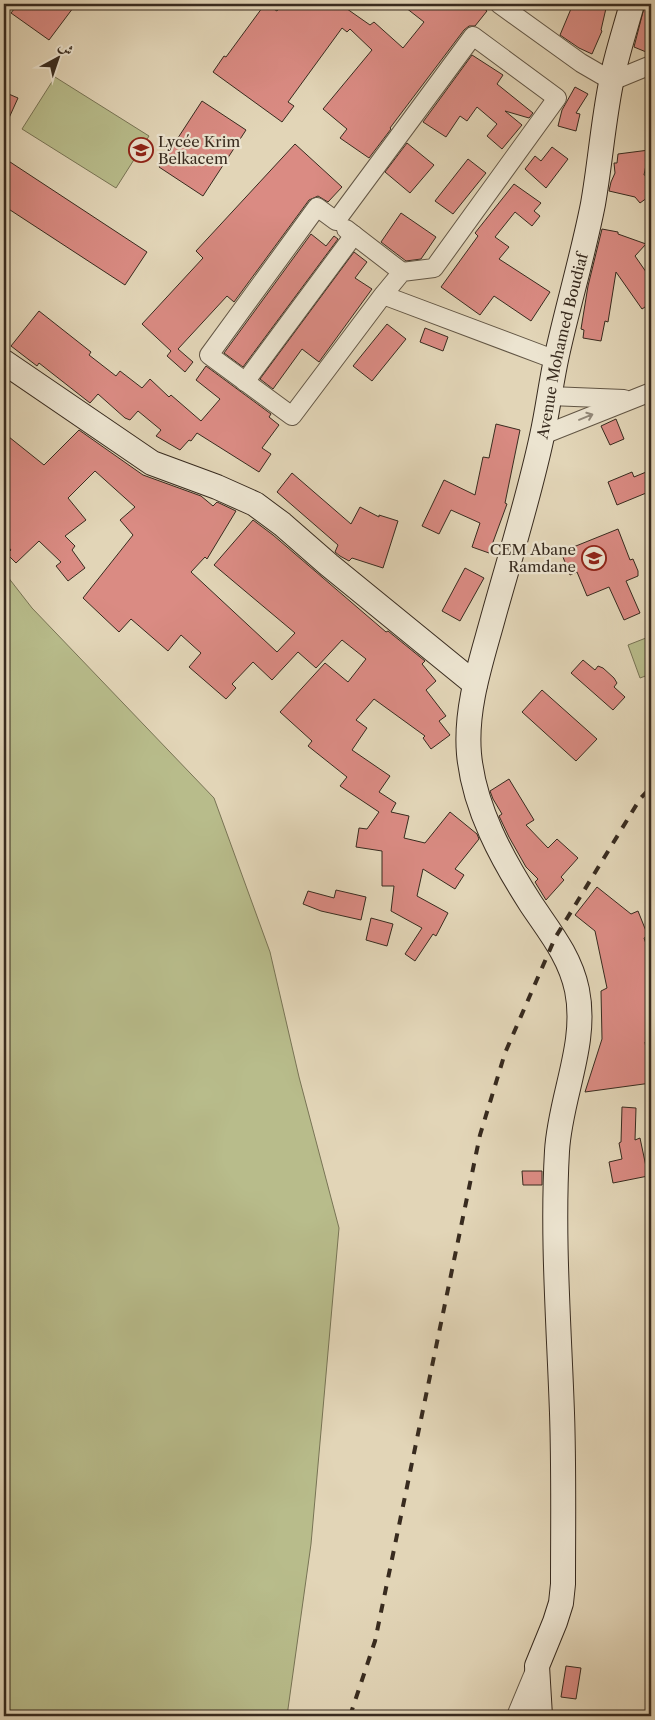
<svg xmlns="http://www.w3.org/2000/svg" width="655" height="1720" font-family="'Libre Caslon Text',Amiri,serif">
	<rect width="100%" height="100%" fill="#e2d5b7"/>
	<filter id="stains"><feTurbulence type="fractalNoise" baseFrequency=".004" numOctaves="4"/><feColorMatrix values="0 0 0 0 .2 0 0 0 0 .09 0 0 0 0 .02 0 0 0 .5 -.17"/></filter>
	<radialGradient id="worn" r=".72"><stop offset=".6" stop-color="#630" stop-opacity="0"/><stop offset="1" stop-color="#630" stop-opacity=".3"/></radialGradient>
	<g fill="#b8bc8b" stroke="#787455">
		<polygon points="55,77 149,136 116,188 22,129"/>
		<polygon points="4,572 32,608 214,798 270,952 299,1077 339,1228 311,1544 287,1716 4,1716"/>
		<polygon points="651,636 651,674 640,678 628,645"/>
	</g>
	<g fill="#da8b83" stroke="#382b1f">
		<polygon points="18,4 76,4 49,40 11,13"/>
		<polygon points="265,4 277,11 282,4 340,4 370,25 374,22 403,48 424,22 401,4 478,4 487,11 475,26 469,26 464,30 390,128 391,129 369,158 340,138 347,129 323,109 372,50 350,29 347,32 342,28 288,102 294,106 282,122 213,72 224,56 226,57"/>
		<polygon points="573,4 607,4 601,30 602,31 592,54 579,48 560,35"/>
		<polygon points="645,4 651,4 651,54 634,47"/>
		<polygon points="472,55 503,75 497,84 533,113 529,118 505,111 522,125 502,149 487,136 497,124 477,107 467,121 460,116 446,137 423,122"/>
		<polygon points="575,87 588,94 576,113 580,114 576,131 558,126 562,110"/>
		<polygon points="4,92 18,98 4,129"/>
		<polygon points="202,101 246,130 203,196 159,167"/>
		<polygon points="407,143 434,165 410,193 385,172"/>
		<polygon points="295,144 342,187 328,202 318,196 309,200 234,302 227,296 178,349 193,362 185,372 167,356 171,351 142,324 203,258 196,251"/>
		<polygon points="552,147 568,159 546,188 525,169 535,156 541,161"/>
		<polygon points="649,150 644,175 651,176 651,195 640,203 635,197 609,191 611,182 615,173 614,163 617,163 618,154"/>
		<polygon points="4,158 147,252 125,285 4,206"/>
		<polygon points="468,159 486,173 453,214 435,201"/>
		<polygon points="514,184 541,203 534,211 540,216 532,226 515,212 495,237 509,247 499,259 550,292 531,321 494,296 480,315 441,287 478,236 475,233"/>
		<polygon points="401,213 436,237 421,259 406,261 381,242"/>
		<polygon points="602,229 618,232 618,234 646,244 635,256 651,279 651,303 642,309 616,272 608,322 605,321 601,341 583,338 584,330 581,329 588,286"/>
		<polygon points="311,234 326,246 334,236 338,239 243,367 224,353"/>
		<polygon points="354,252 367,262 355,278 372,289 319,362 302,349 273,389 260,379"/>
		<polygon points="39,311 91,352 89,355 116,376 120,371 142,388 150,379 169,397 171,395 201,421 220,399 196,380 206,366 271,414 269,417 279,425 262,448 271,454 259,472 197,433 191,441 189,440 180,450 156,436 161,430 138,411 130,420 125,418 98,394 90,403 39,363 37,366 11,346"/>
		<polygon points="387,324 406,339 372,381 353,366"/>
		<polygon points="425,328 448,337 443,351 420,342"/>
		<polygon points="616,419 624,439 610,445 601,426"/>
		<polygon points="496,424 520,430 505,503 507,504 489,553 472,547 480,523 451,510 439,534 422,526 444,480 475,495 483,457 489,458"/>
		<polygon points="79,430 143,475 201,496 213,506 217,502 236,511 207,559 205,557 191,572 277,652 295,633 214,565 253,520 273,535 386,632 388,631 425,661 422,664 436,681 426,690 446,716 439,721 450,735 431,749 423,738 425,736 374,699 356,720 367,728 352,750 390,776 379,792 396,803 391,812 409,816 404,838 425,843 450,812 477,834 479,839 455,869 464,875 455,889 423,869 417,896 448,913 436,936 433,934 415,961 405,954 422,928 391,911 394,886 382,886 382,851 356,847 359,828 367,829 379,812 340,786 347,777 308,746 312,741 280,712 325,663 348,682 366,659 342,640 316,668 298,652 272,680 253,662 232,684 236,688 226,699 189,667 201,653 181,635 168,651 131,619 119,632 83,598 133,535 120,520 135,507 95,471 68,498 86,520 65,536 75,546 72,550 85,568 68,581 56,566 61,562 39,541 16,563 7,554 11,550 4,542 4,433 44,465"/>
		<polygon points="651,470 651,491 617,505 608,482 632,472 634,477"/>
		<polygon points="292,473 351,524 360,507 379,517 379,515 398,521 383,568 352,558 349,561 340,556 335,552 338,545 277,492"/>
		<polygon points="618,529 630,560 633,559 638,571 638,576 626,581 640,613 624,620 609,587 587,596 577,572 570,575 561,552"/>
		<polygon points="465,568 484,578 460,621 442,611"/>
		<polygon points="583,660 595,670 598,666 603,668 614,678 617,683 614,687 625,697 613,710 571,673"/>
		<polygon points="542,690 597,739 576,761 522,712"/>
		<polygon points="509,779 534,820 526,825 548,848 557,839 578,858 561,877 564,880 546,900 535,882 538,879 526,867 509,837 499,816 502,814 493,799 490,791"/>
		<polygon points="597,887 631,914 638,911 648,936 644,938 651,958 651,1040 645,1042 651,1083 585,1092 602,1039 601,991 607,988 595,931 575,915"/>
		<polygon points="336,890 366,897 361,920 321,911 303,904 308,891 334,898"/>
		<polygon points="371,918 393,924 387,946 366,940"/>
		<polygon points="622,1107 636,1108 635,1140 640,1138 648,1176 613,1183 609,1162 622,1159 619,1143 621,1142"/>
		<polygon points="522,1171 542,1171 542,1185 523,1185"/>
		<polygon points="566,1666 581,1668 576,1699 561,1697"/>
	</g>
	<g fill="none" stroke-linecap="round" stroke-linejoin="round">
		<defs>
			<g id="street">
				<polyline points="499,4 581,63 612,81 651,65"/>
				<polyline points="346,229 402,272"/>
				<polyline points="383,295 402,272 434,268 557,98 473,36 336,221 317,207 209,355 292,416 383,295 556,360"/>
				<polyline points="245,382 354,235"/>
				<polyline points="550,396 624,399"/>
				<polyline points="543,435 651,392"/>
				<polyline points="516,1716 536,1668"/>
			</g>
			<g id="secondary">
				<polyline points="4,362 152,463 217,487 255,504 282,524 329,565 475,684"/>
				<path id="s1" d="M540,1716L537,1666L555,1622L561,1603L563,1584C563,1527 564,1470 562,1413C559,1326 552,1238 557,1151C560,1097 588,1044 577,990C570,956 549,931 531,904C502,859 474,808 469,754C465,708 481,662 493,618C510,557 529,497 542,436C548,409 551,382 557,355C568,305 583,255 593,204C600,164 603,123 611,83C616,56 625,30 632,4"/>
			</g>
		</defs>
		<use href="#street" stroke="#625645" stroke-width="20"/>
		<use href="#secondary" stroke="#382b1f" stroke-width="26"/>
		<use href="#street" stroke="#ece4d0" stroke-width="18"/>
		<use href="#secondary" stroke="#ece4d0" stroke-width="24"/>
		<polyline stroke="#382b1f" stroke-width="4" stroke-dasharray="9 9" stroke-linecap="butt" points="350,1716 375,1641 480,1135 505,1053 555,938 640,799 651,787"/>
	</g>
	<defs><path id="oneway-shaft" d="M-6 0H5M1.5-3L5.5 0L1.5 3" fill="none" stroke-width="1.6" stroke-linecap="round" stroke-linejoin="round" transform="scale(1.25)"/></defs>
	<use stroke="#928878" href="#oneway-shaft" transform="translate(586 417) rotate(-22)"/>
	<defs>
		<symbol id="school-ring" viewBox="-11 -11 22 22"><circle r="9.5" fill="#ece4d0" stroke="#8f2418" stroke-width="1.5"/><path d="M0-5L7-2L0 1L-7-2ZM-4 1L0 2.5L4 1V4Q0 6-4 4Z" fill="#8f2418"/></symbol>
	</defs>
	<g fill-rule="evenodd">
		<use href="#school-ring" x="127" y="136" width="28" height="28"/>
		<use href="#school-ring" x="580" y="544" width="28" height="28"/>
	</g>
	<g text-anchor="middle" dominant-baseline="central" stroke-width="4.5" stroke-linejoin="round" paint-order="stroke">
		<g font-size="15" fill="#382b1f" stroke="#ece4d0" text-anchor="start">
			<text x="158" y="141">Lycée Krim<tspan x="158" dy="17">Belkacem</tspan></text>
			<text x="576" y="549" text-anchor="end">CEM Abane<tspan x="576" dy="17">Ramdane</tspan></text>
		</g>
		<g font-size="15" fill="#382b1f" stroke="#ece4d0">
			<text stroke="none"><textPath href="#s1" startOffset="1415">Avenue Mohamed Boudiaf</textPath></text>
		</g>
	</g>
	<rect width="655" height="1720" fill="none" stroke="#e2d5b7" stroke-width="20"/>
	<rect x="5" y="5" width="645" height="1710" fill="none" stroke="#382b1f" stroke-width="2.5"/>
	<rect x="10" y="10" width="635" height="1700" fill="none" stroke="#382b1f"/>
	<g transform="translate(58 58) rotate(40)" stroke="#ece4d0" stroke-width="4" paint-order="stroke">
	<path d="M0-4L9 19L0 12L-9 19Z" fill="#382b1f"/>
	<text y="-8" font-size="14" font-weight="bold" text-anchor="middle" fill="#382b1f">ش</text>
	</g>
	<rect width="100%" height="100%" filter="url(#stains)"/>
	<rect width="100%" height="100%" fill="url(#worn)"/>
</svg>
